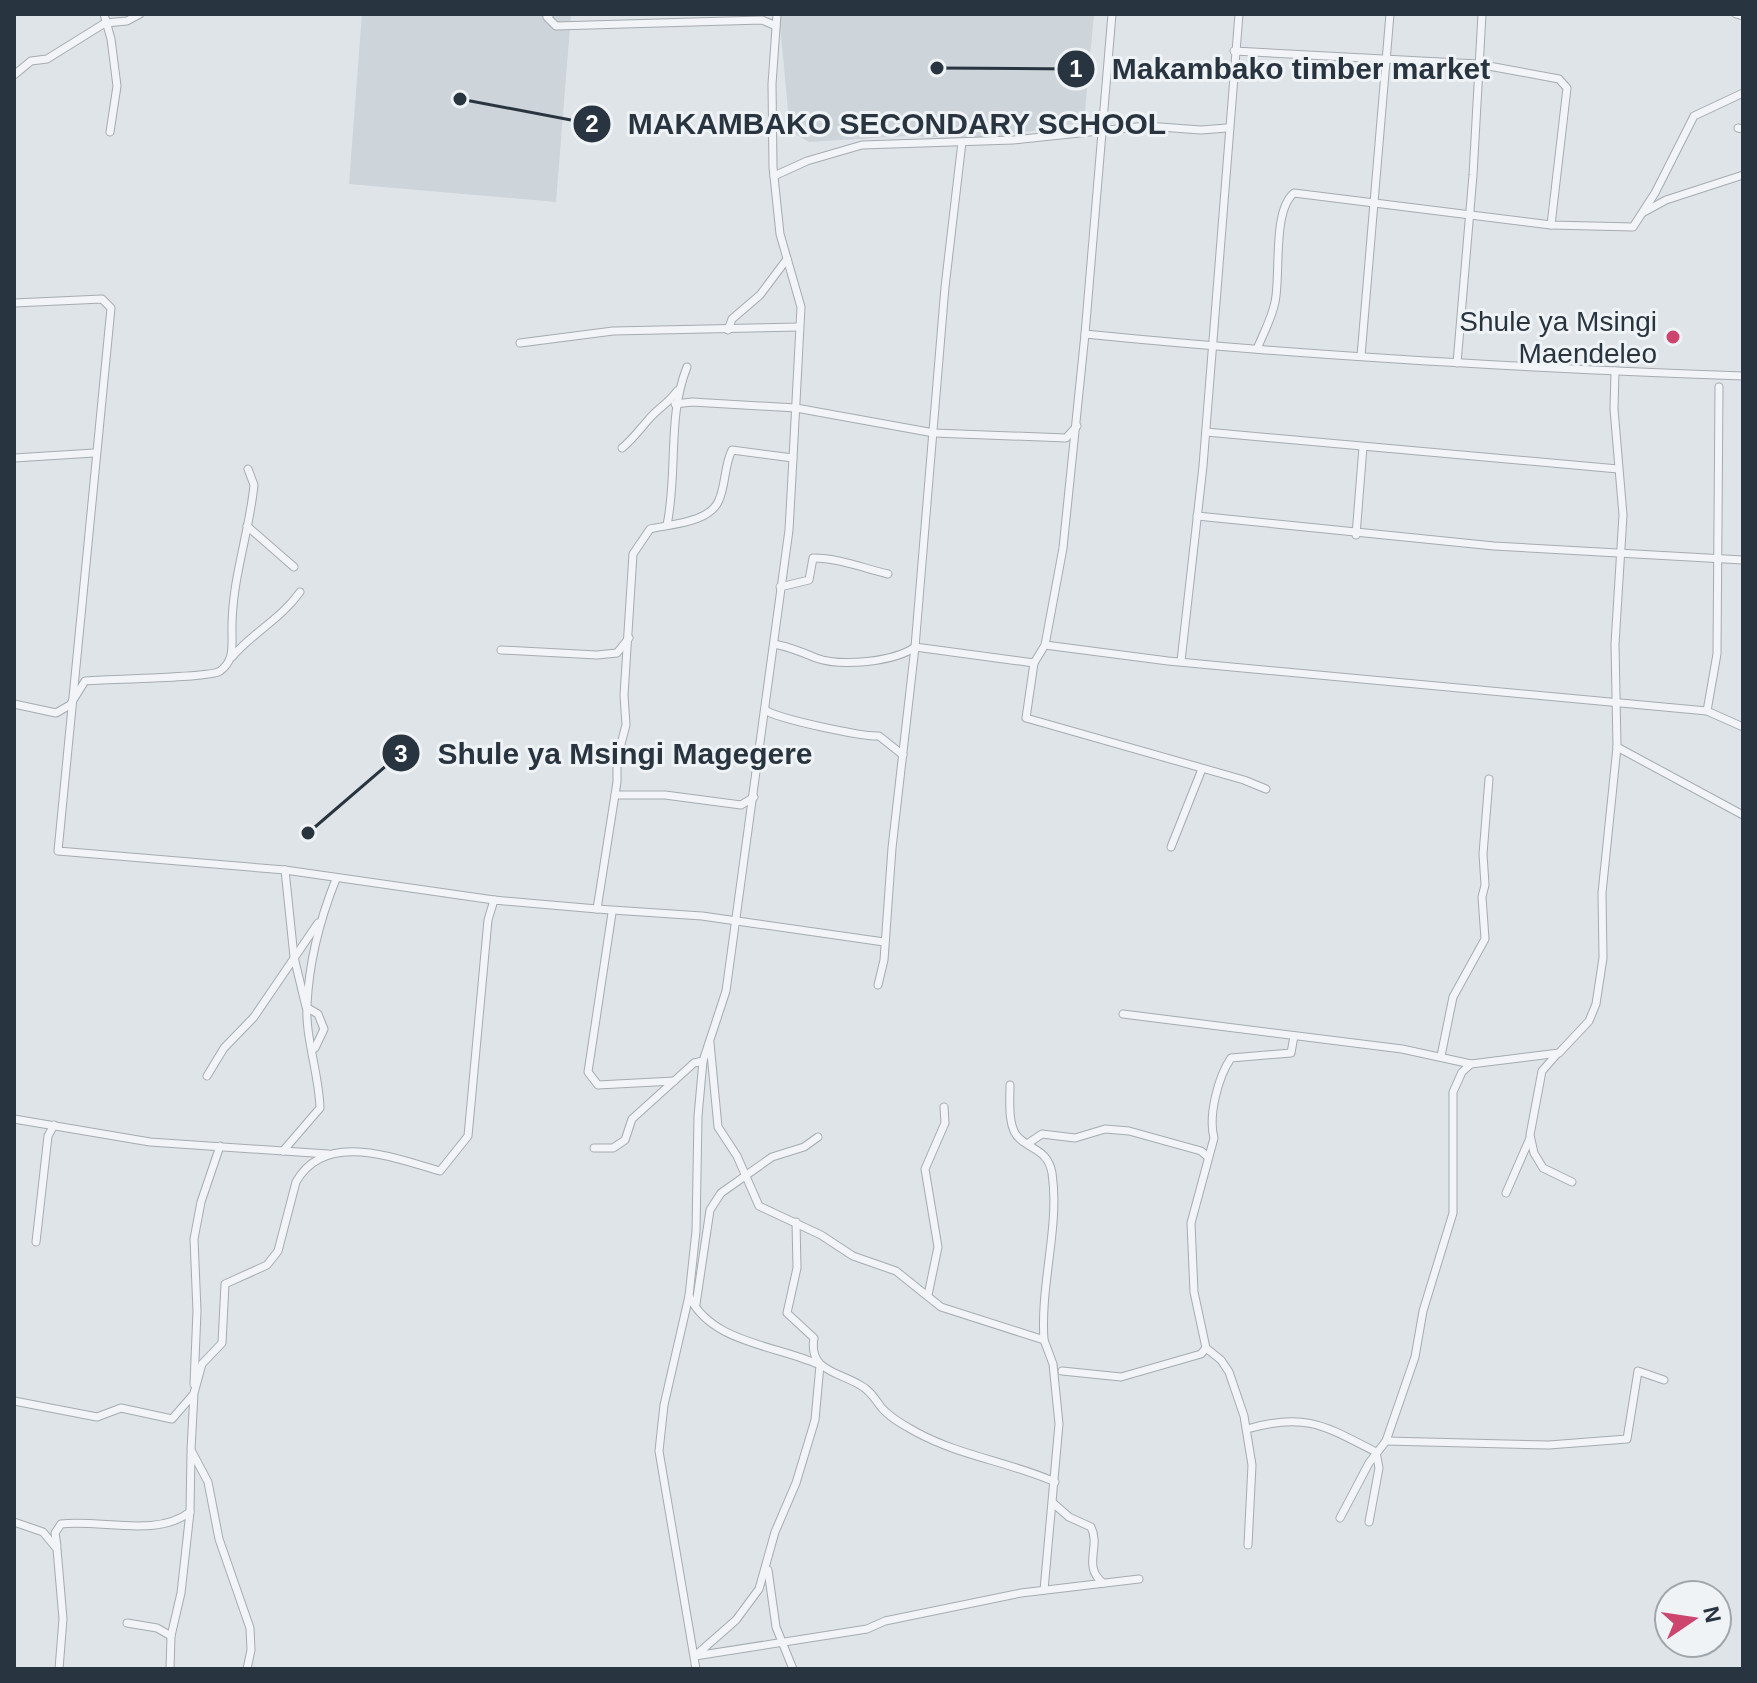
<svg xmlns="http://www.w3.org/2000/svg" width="1757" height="1683" font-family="Arial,sans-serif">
	<rect width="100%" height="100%" fill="#dfe4e8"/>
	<g fill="#cdd4da">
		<polygon points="362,14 571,14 556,202 349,184"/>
		<polygon points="779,14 1094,14 1084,122 985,139 907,136 809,142 790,131"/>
	</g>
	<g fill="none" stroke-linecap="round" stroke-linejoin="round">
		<defs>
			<g id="street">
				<polyline points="104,14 111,39 117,86 110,132"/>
				<polyline points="550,14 547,17 556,26 762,20 776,26"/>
				<path d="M1112,14L1085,334C1303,356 1523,368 1743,376"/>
				<polyline points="1736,14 1743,16"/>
				<polyline points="1234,51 1478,64 1559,79 1567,88 1551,225"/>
				<polyline points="14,75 31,61 47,59 105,23 127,21 140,14"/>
				<polyline points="1738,128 1743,129"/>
				<polyline points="774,176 807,161 862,145 1013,140 1146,126 1201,130 1227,128"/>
				<polyline points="1644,212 1666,200 1743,175"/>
				<polyline points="14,303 102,299 111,308 58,851 285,870 494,900"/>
				<polyline points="728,330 732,319 760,295 787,259"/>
				<polyline points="1085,334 1063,548 1045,645 1034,663 1026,718 1244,780 1266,789"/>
				<polyline points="520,343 613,331 799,327"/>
				<path d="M1257,349C1263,334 1272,318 1275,302C1281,275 1272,211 1294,193L1551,225L1633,227L1655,193L1694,116L1743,93"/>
				<polyline points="1361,356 1390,14"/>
				<polyline points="1457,363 1473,175 1482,14"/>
				<polyline points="675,404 692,402 796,408 934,433 1066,438 1077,426"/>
				<polyline points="1206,432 1618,469"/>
				<path d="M622,448C633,439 640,429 649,419C658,408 669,403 677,391"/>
				<polyline points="14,458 94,453"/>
				<polyline points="1197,516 1494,546 1743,560"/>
				<path d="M667,525C678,472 667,417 687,367"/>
				<polyline points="247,526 294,567"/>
				<polyline points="1356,535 1363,447"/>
				<path d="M780,587L809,580L813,558C838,558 863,568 888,574"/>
				<path d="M774,644C790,647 802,652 816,658C841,667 894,662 915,647L1034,663"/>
				<polyline points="1045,645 1168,661 1707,711 1743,727"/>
				<polyline points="501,650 597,655 617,653 629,638"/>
				<path d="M232,657C253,632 280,620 300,592"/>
				<polyline points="1181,661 1203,466 1239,14"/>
				<path d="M14,704L56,713L70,705L85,681C107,679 212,678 220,671C234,661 232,647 232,632C231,581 249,535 254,485L248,469"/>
				<path d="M765,710C778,719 863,737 879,736L903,755"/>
				<polyline points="1707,711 1717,654 1719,387"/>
				<polyline points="1617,747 1743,815"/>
				<polyline points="615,795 665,795 741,805 754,797"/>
				<polyline points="1171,847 1202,769"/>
				<polyline points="285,870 294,957 306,1007 318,1014 324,1029 315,1048"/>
				<polyline points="597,909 702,916 884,942"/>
				<polyline points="612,913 588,1072 598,1085 674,1081"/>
				<polyline points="878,985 884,960 892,848 915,647 945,287 962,142"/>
				<polyline points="1123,1014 1402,1049 1471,1064"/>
				<polyline points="710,1043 718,1127 737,1156 759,1206 821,1235 853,1256 896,1271 941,1307 1044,1340 1053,1364 1059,1424 1044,1590"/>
				<polyline points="1557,1054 1542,1071 1530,1135 1534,1153 1543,1168 1572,1182"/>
				<polyline points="1441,1056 1453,997 1485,939 1482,897 1485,885 1483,854 1489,779"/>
				<polyline points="207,1076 224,1048 254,1017 318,923"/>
				<path d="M1010,1085C1010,1100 1007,1129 1020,1139C1034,1151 1048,1151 1052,1173C1060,1226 1040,1284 1044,1340"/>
				<polyline points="14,1119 150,1142 328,1154"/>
				<polyline points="1030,1142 1042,1134 1075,1138 1105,1129 1129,1131 1201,1151 1208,1157"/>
				<polyline points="594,1148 613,1148 625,1140 632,1119 694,1063 703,1061"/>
				<path d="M283,1151L320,1108C319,1074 305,1037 307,1005C309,961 320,919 336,879"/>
				<polyline points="1506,1193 1530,1138"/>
				<path d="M796,1222L797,1268L787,1313L814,1338C808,1371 839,1372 860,1385C870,1390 875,1399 881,1407C890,1418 904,1425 916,1432C960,1456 1010,1462 1055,1482"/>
				<polyline points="36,1242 48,1136 54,1125"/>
				<polyline points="928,1295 938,1247 925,1169 945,1123 944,1107"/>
				<path d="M689,1296C712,1344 777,1345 820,1365L815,1420L796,1483L775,1532L759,1589L736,1620L695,1656L867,1629L885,1621L1021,1593L1139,1579"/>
				<polyline points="696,1304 710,1210 721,1193 772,1157 804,1147 818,1137"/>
				<polyline points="1062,1371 1121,1377 1201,1354 1206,1348"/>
				<polyline points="194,1384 197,1311 194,1239 201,1202 220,1146"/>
				<polyline points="14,1401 97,1417 121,1408 172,1419 192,1396"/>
				<path d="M1247,1429C1306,1412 1325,1426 1376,1452L1379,1468L1369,1522"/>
				<polyline points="1386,1441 1549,1445 1627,1439 1638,1371 1664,1380"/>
				<path d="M1053,1503L1069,1517L1091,1527C1101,1547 1082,1566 1103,1583"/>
				<polyline points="1340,1518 1369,1463 1386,1441 1415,1357 1423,1311 1453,1213 1453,1092 1462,1072 1471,1064 1559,1053 1589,1021 1596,1004 1603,958 1602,893 1617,747 1615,644 1623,515 1614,409 1615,371"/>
				<polyline points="14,1522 43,1532 57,1549 63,1619 59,1669"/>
				<path d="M1248,1545L1252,1465L1244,1416L1229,1372L1221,1360L1206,1348L1194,1292L1191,1223L1214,1138C1208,1116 1218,1077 1231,1058L1291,1053L1294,1036"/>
				<path d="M57,1546L55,1533L61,1524C101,1519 156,1538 190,1512"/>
				<polyline points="768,1570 776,1627 793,1669"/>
				<polyline points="127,1623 157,1628 171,1636"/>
				<polyline points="170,1669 171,1636 181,1593 190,1512 191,1453"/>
				<path d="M247,1669L251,1650L250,1628L219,1539L208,1482L191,1450L194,1393L202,1364L222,1343L225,1284L267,1265L278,1251L296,1182C325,1129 397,1159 440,1171L468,1136L488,920L494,900L597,909L617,782V759L626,725L624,695L633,554L650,529C670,524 710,523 719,500C726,484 724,466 732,450L793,458L801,307L780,234L773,167L772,84L777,14"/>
				<polyline points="696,1669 659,1451 664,1405 689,1296 696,1231 698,1116 703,1061 726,991 789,530 793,458"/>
			</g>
		</defs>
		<use href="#street" stroke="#a4acb2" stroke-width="9"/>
		<use href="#street" stroke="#f2f4f7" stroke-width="7"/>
	</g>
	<circle fill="#cd446f" stroke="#eff3f6" stroke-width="3" cx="1673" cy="337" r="8"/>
	<g text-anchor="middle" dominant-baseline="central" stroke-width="6" stroke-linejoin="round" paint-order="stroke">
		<g font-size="28" fill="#28343f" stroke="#eff3f6" text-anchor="end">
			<text x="1657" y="321">Shule ya Msingi<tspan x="1657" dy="32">Maendeleo</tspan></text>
		</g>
	</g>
	<path fill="none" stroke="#28343f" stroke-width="3" d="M937 68L1076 69M460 99L592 124M308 833L401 753"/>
	<g fill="#28343f" stroke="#eff3f6" stroke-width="3">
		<circle cx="937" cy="68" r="8"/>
		<circle cx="460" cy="99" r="8"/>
		<circle cx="308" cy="833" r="8"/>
		<circle cx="1076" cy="69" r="20"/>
		<circle cx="592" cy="124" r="20"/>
		<circle cx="401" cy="753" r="20"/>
	</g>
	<g font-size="24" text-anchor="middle" font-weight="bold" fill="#fff">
		<text x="1076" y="77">1</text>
		<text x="592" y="132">2</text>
		<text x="401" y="762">3</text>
	</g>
	<g font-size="30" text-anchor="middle" font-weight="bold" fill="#28343f" stroke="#eff3f6" stroke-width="6" stroke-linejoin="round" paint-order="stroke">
		<text x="1301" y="79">Makambako timber market</text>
		<text x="897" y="134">MAKAMBAKO SECONDARY SCHOOL</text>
		<text x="625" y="764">Shule ya Msingi Magegere</text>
	</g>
	<rect width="1757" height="1683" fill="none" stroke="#28343f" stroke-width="32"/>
	<g transform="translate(1693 1619) rotate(77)"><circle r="38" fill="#eff3f6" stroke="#9fa7ad" stroke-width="2"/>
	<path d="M0-6L14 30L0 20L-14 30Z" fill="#cd446f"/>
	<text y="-12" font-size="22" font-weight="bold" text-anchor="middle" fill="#28343f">N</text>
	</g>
</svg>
